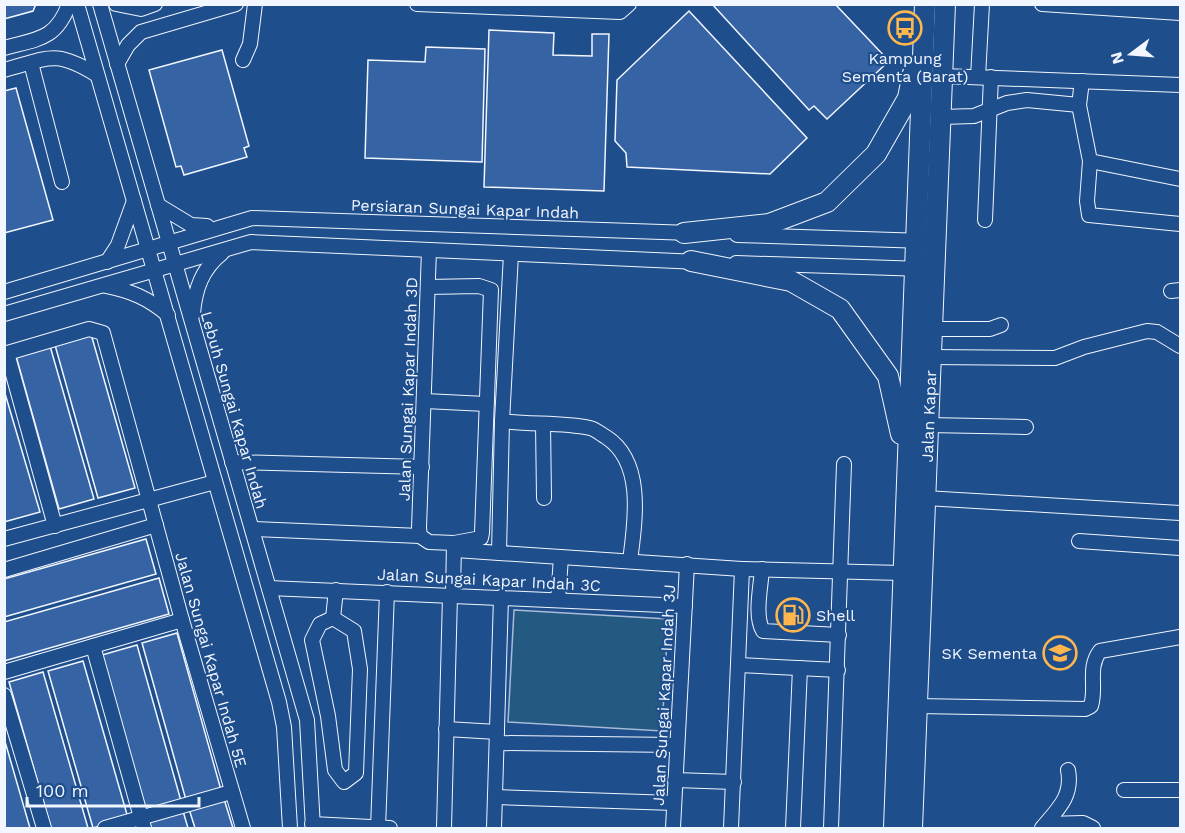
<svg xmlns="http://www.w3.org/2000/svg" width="1185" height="833" font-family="'Work Sans',sans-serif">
	<rect width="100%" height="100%" fill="#1f4e8c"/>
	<polygon fill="#245a82" stroke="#a8bbd7" stroke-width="1.5" points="514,610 668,619 662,731 508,722"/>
	<g fill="#3563a3" stroke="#f2f6ff" stroke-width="1.5">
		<polygon points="4,4 36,4 33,11 4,19"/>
		<polygon points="712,4 835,4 889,61 827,119 814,106 809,110"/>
		<polygon points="689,11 807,138 770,174 627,167 626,153 615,141 617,80"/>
		<polygon points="489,30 554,33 553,55 592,56 592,34 609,34 604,191 484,187"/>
		<polygon points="426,47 485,49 482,162 365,158 368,60 425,62"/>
		<polygon points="222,50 249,146 244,148 247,157 184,175 181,166 176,167 149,70"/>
		<polygon points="16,88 53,220 4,233 4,91"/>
		<polygon points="91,334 135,488 98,498 55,345"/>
		<polygon points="50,346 94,499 59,509 16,356"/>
		<polygon points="4,390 40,512 4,522"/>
		<polygon points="146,539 156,574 4,617 4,579"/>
		<polygon points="159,578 169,614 4,661 4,622"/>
		<polygon points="177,633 221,790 186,800 142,643"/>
		<polygon points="137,645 181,801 146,811 102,655"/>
		<polygon points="83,661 128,818 93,828 48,671"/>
		<polygon points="43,672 88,828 51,828 9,682"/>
		<polygon points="4,738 30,828 4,828"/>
		<polygon points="224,799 233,828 195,828 189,809"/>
		<polygon points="183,811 188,828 151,828 149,820"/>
	</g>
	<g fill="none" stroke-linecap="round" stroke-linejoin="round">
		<defs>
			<g id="minor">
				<polyline points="77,4 279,702 284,727 290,828"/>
				<polyline points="100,4 307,720 313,828"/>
				<polyline points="116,4 141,9 155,4"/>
				<polyline points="417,4 620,12 629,4"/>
				<polyline points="1042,4 1180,13"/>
				<path d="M4,48C37,39 56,40 69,4"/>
				<polyline points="243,60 250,44 255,4"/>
				<polyline points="31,63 62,182"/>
				<polyline points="117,64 128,45 141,32 236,4"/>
				<path d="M4,70C49,58 55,49 97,75"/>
				<polyline points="942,76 1180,85"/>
				<polyline points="978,77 982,4"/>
				<polyline points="1082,81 1079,105 1090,161 1180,179"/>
				<polyline points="941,117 974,116 1007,103 1027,100 1079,105"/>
				<polyline points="1090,161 1087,201 1089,215 1180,224"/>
				<polyline points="158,205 191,225 207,226"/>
				<polyline points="985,220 991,77"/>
				<polyline points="737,235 925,241"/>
				<polyline points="429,250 419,528 420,536 429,542 454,543 453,595"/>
				<polyline points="107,262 118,245 134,201"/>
				<polyline points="736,263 924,269"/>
				<path d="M106,286C131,291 148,298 168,315"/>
				<polyline points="428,287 479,286 491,290 482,533 481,538 454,543"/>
				<polyline points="1171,291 1180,290"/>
				<polyline points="4,292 252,218 691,233"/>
				<polyline points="4,314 251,242 699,262"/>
				<path d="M193,314C195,289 202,269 222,253"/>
				<polyline points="932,329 990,329 1001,325"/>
				<polyline points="7,353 55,526"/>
				<polyline points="4,354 89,329 103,333 182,620 243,828"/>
				<polyline points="931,357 1055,358 1084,347 1147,331 1157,332 1180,346"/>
				<polyline points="425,401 486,404"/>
				<path d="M502,421C531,425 561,422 590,428C595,429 601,434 606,437C645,462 635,522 630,561"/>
				<polyline points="543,424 544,498"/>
				<polyline points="928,425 1026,427"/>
				<polyline points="232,462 422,467"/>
				<polyline points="925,498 1180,513"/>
				<polyline points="252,529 420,536"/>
				<polyline points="4,539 215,482"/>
				<polyline points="1079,541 1180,548"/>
				<polyline points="455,550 742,569"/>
				<polyline points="499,553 502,421 511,254"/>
				<path d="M762,569C761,586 754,616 763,631L839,635"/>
				<polyline points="4,570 156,525"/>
				<polyline points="269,588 685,606"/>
				<polyline points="558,600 561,557"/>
				<polygon points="333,618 354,631 360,669 356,773 344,782 335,770 328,716 312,640 320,624"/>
				<polyline points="333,618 336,590"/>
				<polyline points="93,646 144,828"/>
				<polyline points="739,665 838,670"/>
				<polyline points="4,672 182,620"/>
				<polyline points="4,695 44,828"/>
				<path d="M917,706L1085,709L1091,706C1097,687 1087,668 1100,651L1180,637"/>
				<polyline points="446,729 497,732"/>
				<polyline points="497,743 677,745"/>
				<polyline points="675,780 734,782"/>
				<polyline points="1124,790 1180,790"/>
				<polyline points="495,797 674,803"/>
				<polyline points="312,824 390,828"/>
				<polyline points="1046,824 1083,823 1093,828"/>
				<polyline points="105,828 231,792"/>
				<polyline points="378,828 387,592"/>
				<polyline points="444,828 450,595"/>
				<polyline points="494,828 501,597"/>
				<polyline points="673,828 687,564"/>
				<polyline points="731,828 742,569 902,573"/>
				<polyline points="793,828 800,668"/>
				<polyline points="831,828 844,464"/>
				<path d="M1042,828C1058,809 1073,796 1068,770"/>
			</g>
			<g id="highway">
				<polyline points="684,233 769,224 827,202 876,154 908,98 913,73"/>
				<polyline points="691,261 791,281 840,309 888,376 901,434"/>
				<polyline points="894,828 925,4"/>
				<path id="s1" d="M912,828L945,4"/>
			</g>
		</defs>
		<use href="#minor" stroke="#f2f6ff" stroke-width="16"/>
		<use href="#highway" stroke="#f2f6ff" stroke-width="22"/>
		<use href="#minor" stroke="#1f4e8c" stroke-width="14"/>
		<use href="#highway" stroke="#1f4e8c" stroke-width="20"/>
	</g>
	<defs>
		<symbol id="bus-ring" viewBox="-11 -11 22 22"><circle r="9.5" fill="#1f4e8c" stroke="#ffb74d" stroke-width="1.5"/><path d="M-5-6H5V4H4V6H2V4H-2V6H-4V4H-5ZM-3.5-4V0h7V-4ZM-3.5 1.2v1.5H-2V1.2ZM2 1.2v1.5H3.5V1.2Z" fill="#ffb74d"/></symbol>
		<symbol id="fuel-ring" viewBox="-11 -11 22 22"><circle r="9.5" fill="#1f4e8c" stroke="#ffb74d" stroke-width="1.5"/><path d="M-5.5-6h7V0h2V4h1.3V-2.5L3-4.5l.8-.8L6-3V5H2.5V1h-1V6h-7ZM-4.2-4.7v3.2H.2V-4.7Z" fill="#ffb74d"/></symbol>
		<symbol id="school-ring" viewBox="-11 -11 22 22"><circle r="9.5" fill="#1f4e8c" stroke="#ffb74d" stroke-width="1.5"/><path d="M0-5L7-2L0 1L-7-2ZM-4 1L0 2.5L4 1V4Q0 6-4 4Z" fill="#ffb74d"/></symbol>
	</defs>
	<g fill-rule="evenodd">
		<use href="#bus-ring" x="886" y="9" width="38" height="38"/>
		<use href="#fuel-ring" x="774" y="596" width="38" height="38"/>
		<use href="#school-ring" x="1041" y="634" width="38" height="38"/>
	</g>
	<g text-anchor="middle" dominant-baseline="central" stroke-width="4.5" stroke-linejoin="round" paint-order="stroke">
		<g font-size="16" fill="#f2f6ff" stroke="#1f4e8c">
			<text x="905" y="58">Kampung<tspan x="905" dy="18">Sementa (Barat)</tspan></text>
			<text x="816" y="615" text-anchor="start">Shell</text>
			<text x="1037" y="653" text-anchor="end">SK Sementa</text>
		</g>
		<g font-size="16" fill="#f2f6ff" stroke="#1f4e8c">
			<text transform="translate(465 209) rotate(2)">Persiaran Sungai Kapar Indah</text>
			<text transform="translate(408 389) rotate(-88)">Jalan Sungai Kapar Indah 3D</text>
			<text transform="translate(234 410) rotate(74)">Lebuh Sungai Kapar Indah</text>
			<text stroke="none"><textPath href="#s1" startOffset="412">Jalan Kapar</textPath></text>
			<text transform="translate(489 580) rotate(3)">Jalan Sungai Kapar Indah 3C</text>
			<text transform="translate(211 660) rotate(74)">Jalan Sungai Kapar Indah 5E</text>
			<text transform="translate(664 695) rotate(-87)">Jalan Sungai Kapar Indah 3J</text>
		</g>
	</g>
	<rect width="1185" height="833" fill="none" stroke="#f2f6ff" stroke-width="12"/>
	<g transform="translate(1131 54) rotate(254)" stroke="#1f4e8c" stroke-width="4.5" paint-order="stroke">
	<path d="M0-4.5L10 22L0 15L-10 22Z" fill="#f2f6ff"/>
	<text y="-9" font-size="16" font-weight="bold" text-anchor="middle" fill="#f2f6ff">N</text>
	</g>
	<path d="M27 797v9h172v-9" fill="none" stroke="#f2f6ff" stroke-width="3"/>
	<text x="36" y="797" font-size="18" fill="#f2f6ff" stroke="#1f4e8c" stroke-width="4.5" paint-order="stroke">100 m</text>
</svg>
